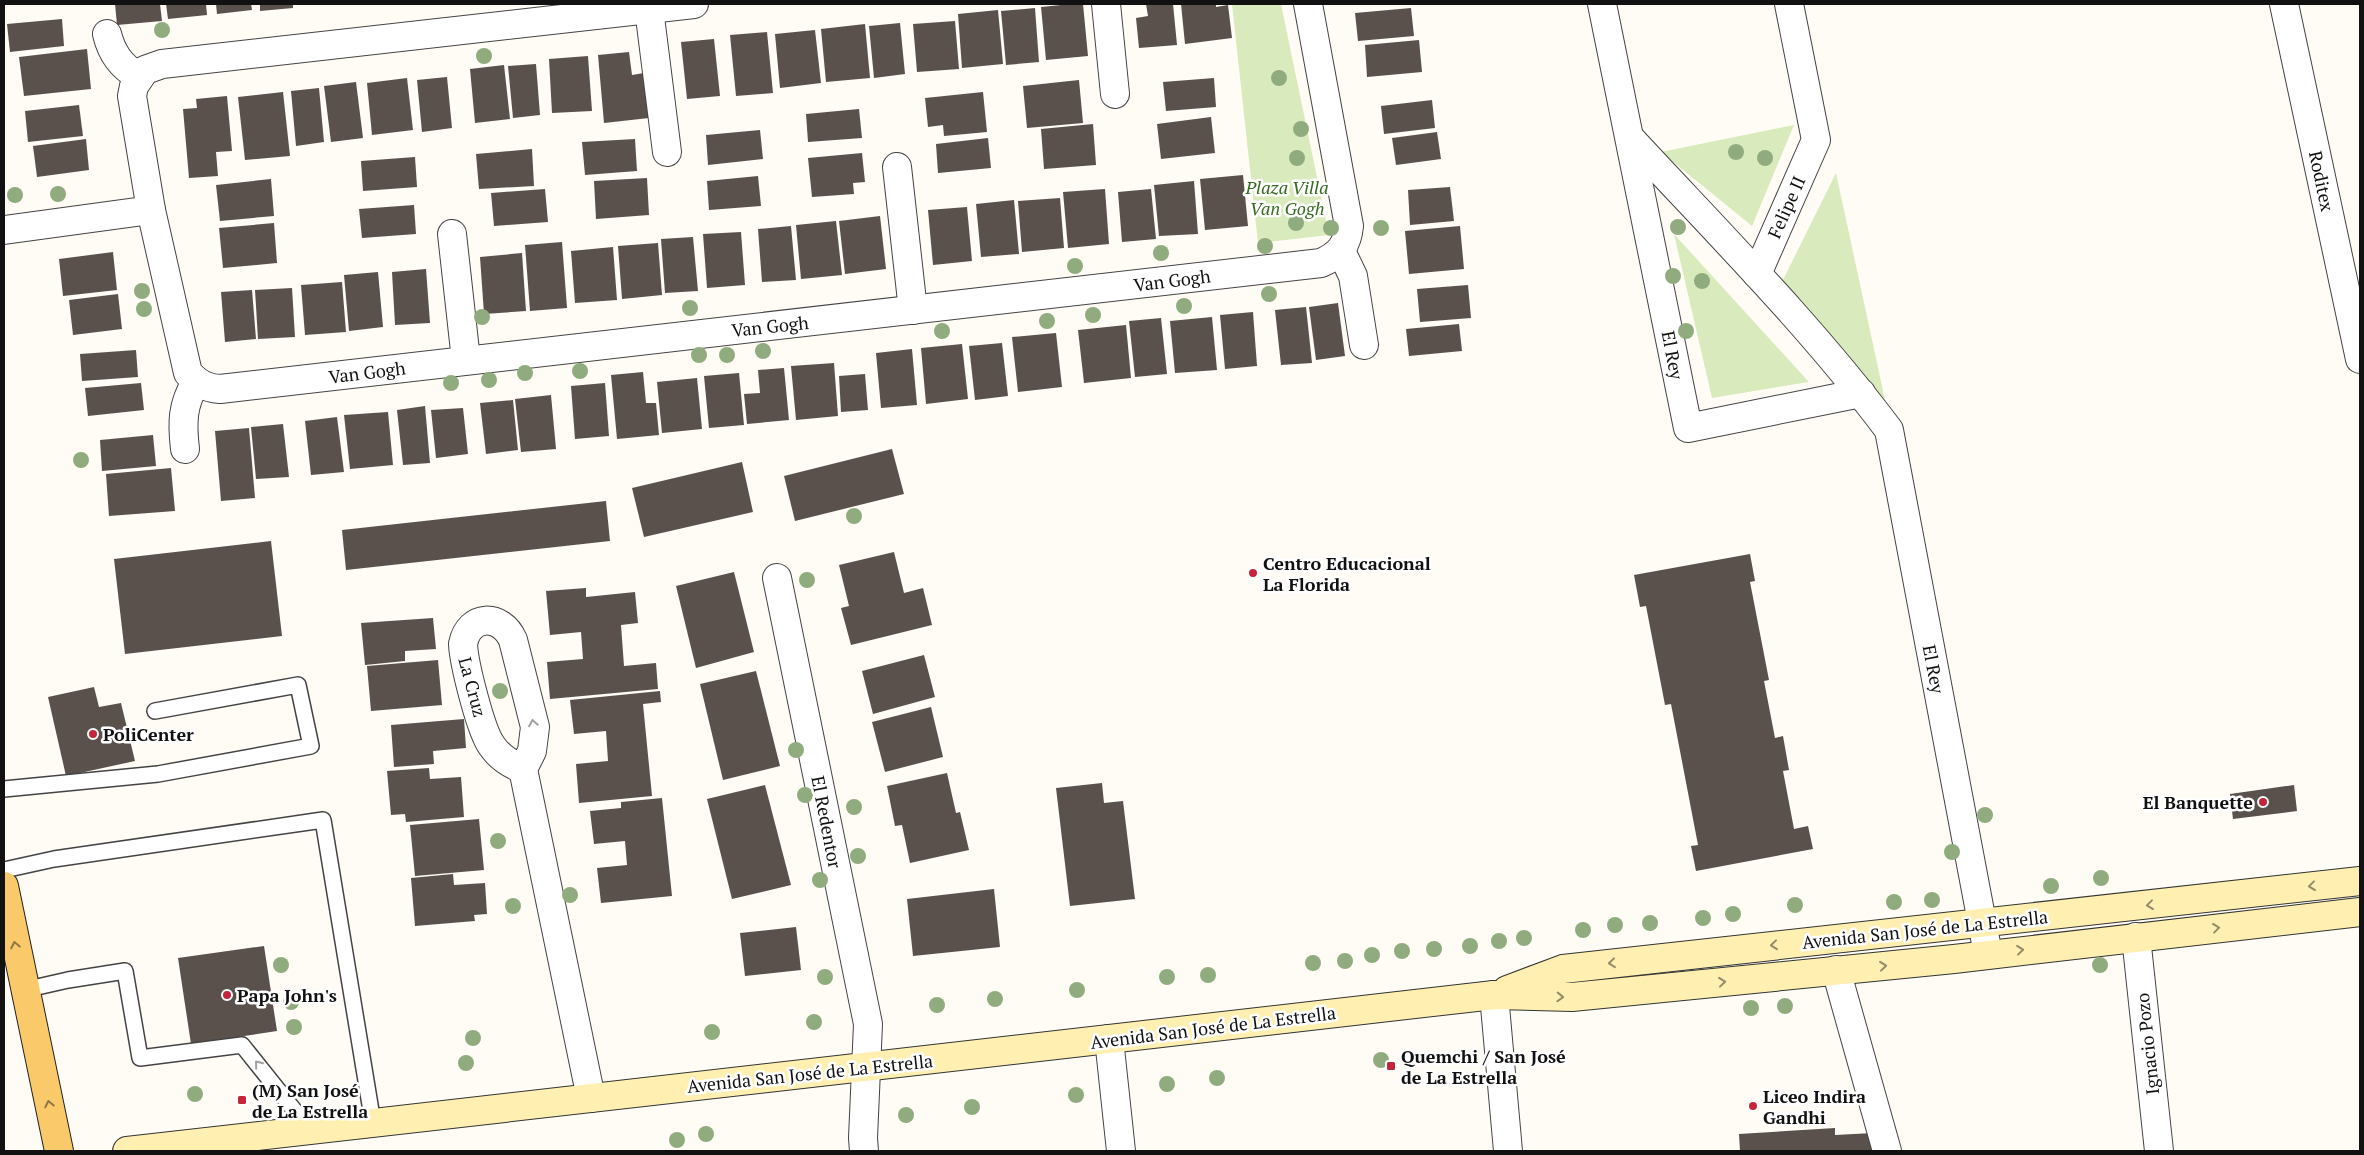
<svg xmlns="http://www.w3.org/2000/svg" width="2364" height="1155" font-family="'PT Serif',serif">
	<rect width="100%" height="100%" fill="#fffcf5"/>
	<g fill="#d9ebbc">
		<polygon points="1232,4 1281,4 1329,235 1258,243"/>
		<polygon points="1794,125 1752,226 1661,152"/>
		<polygon points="1836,173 1885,400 1778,290"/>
		<polygon points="1674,234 1809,382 1712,398"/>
	</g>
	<g fill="#5a514d">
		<polygon points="115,4 160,4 162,21 117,25"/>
		<polygon points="166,4 206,4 207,15 168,19"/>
		<polygon points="216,4 251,4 252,10 217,14"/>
		<polygon points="260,4 293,4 293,8 260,11"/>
		<polygon points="1071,4 1083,4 1088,56 1046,60 1041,7"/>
		<polygon points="1146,4 1173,4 1177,45 1139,48 1136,18 1148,16"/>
		<polygon points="1181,4 1216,4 1216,7 1228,5 1232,38 1185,44"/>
		<polygon points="1035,8 1039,62 1006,65 1001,11"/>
		<polygon points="1411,8 1414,36 1358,41 1355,13"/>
		<polygon points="998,10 1003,64 962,68 958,14"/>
		<polygon points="62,19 64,46 10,52 7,24"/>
		<polygon points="955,21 959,69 917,72 913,24"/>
		<polygon points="900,23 905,74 874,78 869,26"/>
		<polygon points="865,24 870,78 826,82 821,29"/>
		<polygon points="815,30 821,83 780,88 775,34"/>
		<polygon points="767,32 773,93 736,96 730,35"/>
		<polygon points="714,39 720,96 687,99 681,42"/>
		<polygon points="1419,40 1422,72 1367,77 1365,45"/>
		<polygon points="87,49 91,89 24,96 19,57"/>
		<polygon points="629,52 632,75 644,73 649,118 604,123 598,55"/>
		<polygon points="588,56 592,111 552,113 549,59"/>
		<polygon points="536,64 540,115 513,118 508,66"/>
		<polygon points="504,65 510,119 475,123 470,69"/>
		<polygon points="447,77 452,128 422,132 417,80"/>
		<polygon points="407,78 413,130 372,135 367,83"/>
		<polygon points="1214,78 1216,107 1166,111 1163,82"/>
		<polygon points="1079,80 1083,123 1027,128 1023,86"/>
		<polygon points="356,82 363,138 331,142 324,86"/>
		<polygon points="319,88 324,142 296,146 291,91"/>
		<polygon points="283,92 290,156 245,160 238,97"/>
		<polygon points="983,92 987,132 944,136 943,125 928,127 925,98"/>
		<polygon points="227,96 232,151 216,152 218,176 189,178 183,109 197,108 196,99"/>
		<polygon points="1432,100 1435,128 1384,134 1381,106"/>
		<polygon points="79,105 83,136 28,142 25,111"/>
		<polygon points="859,109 862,138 808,142 806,114"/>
		<polygon points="1211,117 1215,153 1161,159 1157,124"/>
		<polygon points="1093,124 1096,165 1044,169 1041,129"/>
		<polygon points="760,130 763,159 708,165 706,135"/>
		<polygon points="1437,132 1441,159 1396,165 1392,138"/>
		<polygon points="988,138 991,168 938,173 936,144"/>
		<polygon points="86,139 89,170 37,177 33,146"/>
		<polygon points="635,139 637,171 585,175 582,142"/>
		<polygon points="532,149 534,186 479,189 476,154"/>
		<polygon points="862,153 865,182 853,183 854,194 812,197 808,158"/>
		<polygon points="415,157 417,187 363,191 361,161"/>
		<polygon points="1243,175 1248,226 1205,230 1200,179"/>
		<polygon points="758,176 761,206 709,210 707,181"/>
		<polygon points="647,178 649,215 596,219 594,181"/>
		<polygon points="271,179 274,216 220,221 216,185"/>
		<polygon points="1194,181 1198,234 1159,236 1154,185"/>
		<polygon points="1450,187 1454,221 1410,225 1408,190"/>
		<polygon points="545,189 548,222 494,226 491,193"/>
		<polygon points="1105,189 1109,244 1068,248 1063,192"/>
		<polygon points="1151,189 1156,239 1122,242 1118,192"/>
		<polygon points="1060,198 1064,248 1022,252 1018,201"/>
		<polygon points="1014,200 1019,254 981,257 976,204"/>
		<polygon points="414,205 416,234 362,238 359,209"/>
		<polygon points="967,207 972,261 933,265 928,210"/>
		<polygon points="880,216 886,269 845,274 839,221"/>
		<polygon points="836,221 842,275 801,279 796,225"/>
		<polygon points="274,223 277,263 223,268 219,228"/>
		<polygon points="791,226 796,280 762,282 758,229"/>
		<polygon points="1460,226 1464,269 1409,274 1405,231"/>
		<polygon points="741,232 745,285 707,288 703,234"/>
		<polygon points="693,237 698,291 665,293 661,239"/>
		<polygon points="562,242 567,308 530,311 525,245"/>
		<polygon points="658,243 662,295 622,299 618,246"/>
		<polygon points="613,247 617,300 575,303 571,251"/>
		<polygon points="113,252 117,290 63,296 59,259"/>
		<polygon points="522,253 526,311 484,314 480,257"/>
		<polygon points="426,269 430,323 395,325 392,272"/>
		<polygon points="378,272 383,327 349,331 344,275"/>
		<polygon points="342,282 346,332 305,335 301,285"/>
		<polygon points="1468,285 1471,318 1420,322 1417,289"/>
		<polygon points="292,288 295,337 258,339 255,290"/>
		<polygon points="252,290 256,339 225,342 221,292"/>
		<polygon points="118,294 122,329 73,335 69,300"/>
		<polygon points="1338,303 1345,356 1316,360 1309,307"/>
		<polygon points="1306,307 1312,363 1281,365 1275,310"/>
		<polygon points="1253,312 1257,366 1225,369 1220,315"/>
		<polygon points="1212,317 1217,370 1175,373 1170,321"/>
		<polygon points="1161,318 1167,374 1135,377 1129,321"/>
		<polygon points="1459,324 1462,351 1409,356 1406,329"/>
		<polygon points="1126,325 1131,378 1084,383 1078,330"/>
		<polygon points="1056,333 1062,387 1018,392 1012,337"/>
		<polygon points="1002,343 1008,396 975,400 969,346"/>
		<polygon points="962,344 968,399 926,404 921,348"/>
		<polygon points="912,349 917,405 881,408 876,353"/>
		<polygon points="136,350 138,377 82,381 80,354"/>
		<polygon points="834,363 838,416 796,420 791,366"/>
		<polygon points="784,368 789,420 747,424 744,394 760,393 758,370"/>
		<polygon points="643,372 646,403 656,403 659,435 617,439 611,375"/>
		<polygon points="739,373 744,425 709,428 704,376"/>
		<polygon points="865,374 868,410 841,412 839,376"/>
		<polygon points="697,378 702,429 662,433 657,382"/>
		<polygon points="141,383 144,410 88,416 85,388"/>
		<polygon points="605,383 609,436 575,439 571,386"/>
		<polygon points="551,395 556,449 521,452 515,399"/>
		<polygon points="513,400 518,450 486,454 480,403"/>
		<polygon points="425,406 430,463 403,465 397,410"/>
		<polygon points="463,408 468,454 436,458 431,410"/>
		<polygon points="388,412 393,465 350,469 344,415"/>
		<polygon points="337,417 344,472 311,475 305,421"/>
		<polygon points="283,424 289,477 256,479 251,427"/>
		<polygon points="249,428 255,498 221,501 215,431"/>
		<polygon points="153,435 156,466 102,471 100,440"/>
		<polygon points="892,449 904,494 795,521 784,476"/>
		<polygon points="742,462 753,512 644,537 632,488"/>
		<polygon points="171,468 175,511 109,516 106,474"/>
		<polygon points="606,501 610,541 346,570 342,530"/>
		<polygon points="271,541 282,636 125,654 114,559"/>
		<polygon points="894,552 904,593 923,588 932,625 851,645 841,608 849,606 839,565"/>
		<polygon points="1750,554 1755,581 1750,582 1769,680 1764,681 1775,738 1783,736 1789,770 1783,771 1794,829 1808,826 1813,849 1696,871 1691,846 1698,845 1671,704 1665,705 1646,606 1640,607 1634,575"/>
		<polygon points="734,572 754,652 696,668 676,586"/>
		<polygon points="586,588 586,597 635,592 638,623 621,625 624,666 656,663 658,689 550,699 547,662 583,659 581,632 550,635 546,591"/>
		<polygon points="433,618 436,649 405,651 405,661 365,665 361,623"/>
		<polygon points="924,655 935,697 873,714 862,671"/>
		<polygon points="438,660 442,705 371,711 367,666"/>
		<polygon points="756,671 780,766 723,780 700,684"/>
		<polygon points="94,687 99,707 121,703 135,761 66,776 48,697"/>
		<polygon points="660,691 661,702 643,704 652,796 579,803 576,764 608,761 606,731 574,734 570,700"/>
		<polygon points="931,707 943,757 885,772 872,722"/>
		<polygon points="464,719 466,748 433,751 434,764 394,767 391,725"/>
		<polygon points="429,768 430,779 461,777 464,817 406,822 405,814 391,815 387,771"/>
		<polygon points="947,773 956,813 960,812 969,850 910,863 902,825 895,826 887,786"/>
		<polygon points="1102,783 1104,803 1123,801 1135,899 1070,906 1056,788"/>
		<polygon points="765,785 791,885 732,899 707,799"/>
		<polygon points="2294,785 2297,811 2233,819 2230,794"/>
		<polygon points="662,798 672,896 601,903 597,868 627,865 625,841 594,844 590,811 621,808 621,802"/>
		<polygon points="479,819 484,870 415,876 410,825"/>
		<polygon points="453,874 454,885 485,883 487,914 474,915 475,921 415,926 411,878"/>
		<polygon points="994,889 1000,947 913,956 907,899"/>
		<polygon points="796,927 801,970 745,976 740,933"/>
		<polygon points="264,946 277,1031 191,1044 178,958"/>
		<polygon points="1835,1128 1835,1135 1873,1133 1874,1151 1740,1151 1739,1134"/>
	</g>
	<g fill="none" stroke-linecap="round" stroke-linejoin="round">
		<defs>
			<g id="lane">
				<polyline points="4,789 158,774 311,746 298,685 155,711"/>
				<polyline points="4,870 54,859 323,820 373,1123"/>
				<polyline points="24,990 68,980 125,971 140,1058 242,1045 310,1130"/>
			</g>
			<g id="street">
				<path d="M694,4L162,64L145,70L134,86L132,96L151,210L188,373C198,383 205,388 220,389L1321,263C1339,255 1347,246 1349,226L1308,4"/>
				<polyline points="1106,4 1115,94"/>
				<polyline points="1602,4 1688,428 1861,393"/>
				<polyline points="2284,4 2360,359"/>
				<polyline points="649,9 667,152"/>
				<path d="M107,34C112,54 121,66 139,77"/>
				<path d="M1630,138C1718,233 1811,326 1889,430L1988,954"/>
				<polyline points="897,167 913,310"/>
				<polyline points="4,230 151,210"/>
				<polyline points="452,234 466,360"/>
				<polyline points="1341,251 1353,276 1364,345"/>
				<polyline points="1757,274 1816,140 1789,4"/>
				<path d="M185,449C182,423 182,405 196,382"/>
				<polyline points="777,578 868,1024 863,1138 864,1151"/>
				<path d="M523,769C510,764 500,758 492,746C481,732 464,664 463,644C469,614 501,613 513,640L535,727L532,751L523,769L591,1098"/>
				<polyline points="2136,937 2159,1151"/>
				<polyline points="1836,970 1887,1151"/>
				<polyline points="1494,995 1508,1151"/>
				<polyline points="1109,1039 1121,1151"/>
			</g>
			<g id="secondary">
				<polyline points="1507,990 1563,969 2360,881"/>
				<polyline points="127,1151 1494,995 1572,997 1954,959 2360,912"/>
			</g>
			<polyline id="primary" points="4,886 59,1151"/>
		</defs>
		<use href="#lane" stroke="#444" stroke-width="18"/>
		<use href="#street" stroke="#444" stroke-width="30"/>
		<use href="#secondary" stroke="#333" stroke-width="30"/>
		<use href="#primary" stroke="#222" stroke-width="30"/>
		<use href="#lane" stroke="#fff" stroke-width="15"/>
		<use href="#street" stroke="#fff" stroke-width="28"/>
		<use href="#secondary" stroke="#ffefb0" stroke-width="28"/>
		<use href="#primary" stroke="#faca6a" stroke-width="28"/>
	</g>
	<g fill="#90ac7f">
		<circle cx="162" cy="30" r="8"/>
		<circle cx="484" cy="56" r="8"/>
		<circle cx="1279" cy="78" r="8"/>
		<circle cx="1301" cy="129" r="8"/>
		<circle cx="1736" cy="152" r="8"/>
		<circle cx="1297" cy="158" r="8"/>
		<circle cx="1765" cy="158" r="8"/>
		<circle cx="58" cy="194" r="8"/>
		<circle cx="15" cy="195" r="8"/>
		<circle cx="1296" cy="223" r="8"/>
		<circle cx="1678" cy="227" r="8"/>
		<circle cx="1331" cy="228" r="8"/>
		<circle cx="1381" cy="228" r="8"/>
		<circle cx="1265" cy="246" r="8"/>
		<circle cx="1161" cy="253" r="8"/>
		<circle cx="1075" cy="266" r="8"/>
		<circle cx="1673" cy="276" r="8"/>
		<circle cx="1702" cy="281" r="8"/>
		<circle cx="142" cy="291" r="8"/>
		<circle cx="1269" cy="294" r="8"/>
		<circle cx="1184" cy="306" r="8"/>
		<circle cx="690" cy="308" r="8"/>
		<circle cx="144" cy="309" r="8"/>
		<circle cx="1093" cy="315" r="8"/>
		<circle cx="482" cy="317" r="8"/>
		<circle cx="1047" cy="321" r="8"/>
		<circle cx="942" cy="331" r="8"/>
		<circle cx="1686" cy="331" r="8"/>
		<circle cx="763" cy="351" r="8"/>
		<circle cx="699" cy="355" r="8"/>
		<circle cx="727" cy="355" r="8"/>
		<circle cx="580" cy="371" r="8"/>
		<circle cx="525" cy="373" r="8"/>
		<circle cx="489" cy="380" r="8"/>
		<circle cx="451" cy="383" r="8"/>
		<circle cx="81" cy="460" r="8"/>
		<circle cx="854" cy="516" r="8"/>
		<circle cx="807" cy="580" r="8"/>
		<circle cx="500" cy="691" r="8"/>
		<circle cx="796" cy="750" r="8"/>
		<circle cx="805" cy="795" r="8"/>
		<circle cx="854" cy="807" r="8"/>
		<circle cx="1985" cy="815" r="8"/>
		<circle cx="498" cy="841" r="8"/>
		<circle cx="1952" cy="852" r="8"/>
		<circle cx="858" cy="856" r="8"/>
		<circle cx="2101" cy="878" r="8"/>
		<circle cx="820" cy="880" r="8"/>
		<circle cx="2051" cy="886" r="8"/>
		<circle cx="570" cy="895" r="8"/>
		<circle cx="1932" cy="900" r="8"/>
		<circle cx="1894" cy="902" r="8"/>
		<circle cx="1795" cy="905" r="8"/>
		<circle cx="513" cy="906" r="8"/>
		<circle cx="1733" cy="914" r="8"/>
		<circle cx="1703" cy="918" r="8"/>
		<circle cx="1650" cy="923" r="8"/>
		<circle cx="1615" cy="925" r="8"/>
		<circle cx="1583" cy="930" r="8"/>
		<circle cx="1524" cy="938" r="8"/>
		<circle cx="1499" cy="941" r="8"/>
		<circle cx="1470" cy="946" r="8"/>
		<circle cx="1434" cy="949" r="8"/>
		<circle cx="1402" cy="951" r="8"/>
		<circle cx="1372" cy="955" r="8"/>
		<circle cx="1345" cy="961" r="8"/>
		<circle cx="1313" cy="963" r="8"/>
		<circle cx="281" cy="965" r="8"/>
		<circle cx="2100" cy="965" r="8"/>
		<circle cx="1208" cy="975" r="8"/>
		<circle cx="825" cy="977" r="8"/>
		<circle cx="1167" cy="977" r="8"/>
		<circle cx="1077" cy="990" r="8"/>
		<circle cx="995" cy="999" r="8"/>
		<circle cx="291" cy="1002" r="8"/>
		<circle cx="937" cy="1005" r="8"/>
		<circle cx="1785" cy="1006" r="8"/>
		<circle cx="1751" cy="1008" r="8"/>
		<circle cx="814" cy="1022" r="8"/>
		<circle cx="294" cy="1027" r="8"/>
		<circle cx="712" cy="1032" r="8"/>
		<circle cx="473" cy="1038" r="8"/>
		<circle cx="1381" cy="1060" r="8"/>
		<circle cx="466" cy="1063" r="8"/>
		<circle cx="1217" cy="1078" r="8"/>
		<circle cx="1167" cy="1084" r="8"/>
		<circle cx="195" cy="1094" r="8"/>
		<circle cx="1076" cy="1095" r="8"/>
		<circle cx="972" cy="1107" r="8"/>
		<circle cx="906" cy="1115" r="8"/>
		<circle cx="706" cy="1134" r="8"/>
		<circle cx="677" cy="1140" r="8"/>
	</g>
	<defs><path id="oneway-chevron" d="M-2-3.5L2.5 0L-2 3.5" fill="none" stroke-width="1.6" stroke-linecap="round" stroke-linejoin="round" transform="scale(1.25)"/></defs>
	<g stroke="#a0a0a0">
		<use href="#oneway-chevron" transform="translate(533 723) rotate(-100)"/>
		<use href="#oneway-chevron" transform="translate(258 1064) rotate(-129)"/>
	</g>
	<g stroke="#948b68">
		<use href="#oneway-chevron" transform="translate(2312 886) rotate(173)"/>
		<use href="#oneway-chevron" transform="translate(2150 905) rotate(173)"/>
		<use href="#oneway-chevron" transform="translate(2216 928) rotate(-7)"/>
		<use href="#oneway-chevron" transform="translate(1774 945) rotate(174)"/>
		<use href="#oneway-chevron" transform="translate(2020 950) rotate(-6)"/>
		<use href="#oneway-chevron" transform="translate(1612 963) rotate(174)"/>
		<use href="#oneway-chevron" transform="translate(1883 966) rotate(-6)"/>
		<use href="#oneway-chevron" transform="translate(1722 982) rotate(-6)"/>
		<use href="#oneway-chevron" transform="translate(1560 997) rotate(2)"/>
	</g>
	<g stroke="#917742">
		<use href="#oneway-chevron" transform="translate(15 945) rotate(-101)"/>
		<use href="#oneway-chevron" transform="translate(49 1104) rotate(-102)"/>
	</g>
	<g fill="#c4253b" stroke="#fff" stroke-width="2">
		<circle cx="1253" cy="573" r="5"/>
		<circle cx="93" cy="734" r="5"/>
		<circle cx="2263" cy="802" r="5"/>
		<circle cx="227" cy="995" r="5"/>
		<rect x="1386" y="1061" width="10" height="10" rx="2.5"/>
		<rect x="237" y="1095" width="10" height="10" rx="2.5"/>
		<circle cx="1753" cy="1106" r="5"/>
	</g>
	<g text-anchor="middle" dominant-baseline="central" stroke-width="5" stroke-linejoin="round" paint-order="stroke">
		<g font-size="18" fill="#111" stroke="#fff">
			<text transform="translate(2322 181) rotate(78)">Roditex</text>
			<text transform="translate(1786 207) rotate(-66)">Felipe II</text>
			<text transform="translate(1172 280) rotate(-7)">Van Gogh</text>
			<text transform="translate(770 326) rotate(-6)">Van Gogh</text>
			<text transform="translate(1673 355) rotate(79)">El Rey</text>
			<text transform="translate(367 372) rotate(-7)">Van Gogh</text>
			<text transform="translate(1934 669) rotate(79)">El Rey</text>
			<text transform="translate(473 687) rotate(75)">La Cruz</text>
			<text transform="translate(827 822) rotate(79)">El Redentor</text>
			<text transform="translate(1925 929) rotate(-6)">Avenida San José de La Estrella</text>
			<text transform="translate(1213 1027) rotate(-7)">Avenida San José de La Estrella</text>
			<text transform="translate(2147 1044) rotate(-96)">Ignacio Pozo</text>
			<text transform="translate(810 1073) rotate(-6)">Avenida San José de La Estrella</text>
		</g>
		<g font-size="18" font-style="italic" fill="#356b1f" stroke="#fff">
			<text x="1287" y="187">Plaza Villa<tspan x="1287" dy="21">Van Gogh</tspan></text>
		</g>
		<g font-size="18" font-weight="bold" fill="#111" stroke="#fff" text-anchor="start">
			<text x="1263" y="563">Centro Educacional<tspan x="1263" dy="21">La Florida</tspan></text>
			<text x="103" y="734">PoliCenter</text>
			<text x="2253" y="802" text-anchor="end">El Banquette</text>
			<text x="237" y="995">Papa John's</text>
			<text x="1401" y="1056">Quemchi / San José<tspan x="1401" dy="21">de La Estrella</tspan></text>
			<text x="252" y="1090">(M) San José<tspan x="252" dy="21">de La Estrella</tspan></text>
			<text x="1763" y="1096">Liceo Indira<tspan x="1763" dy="21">Gandhi</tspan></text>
		</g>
	</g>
	<rect width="2364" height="1155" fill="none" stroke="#111111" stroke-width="10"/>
</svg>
